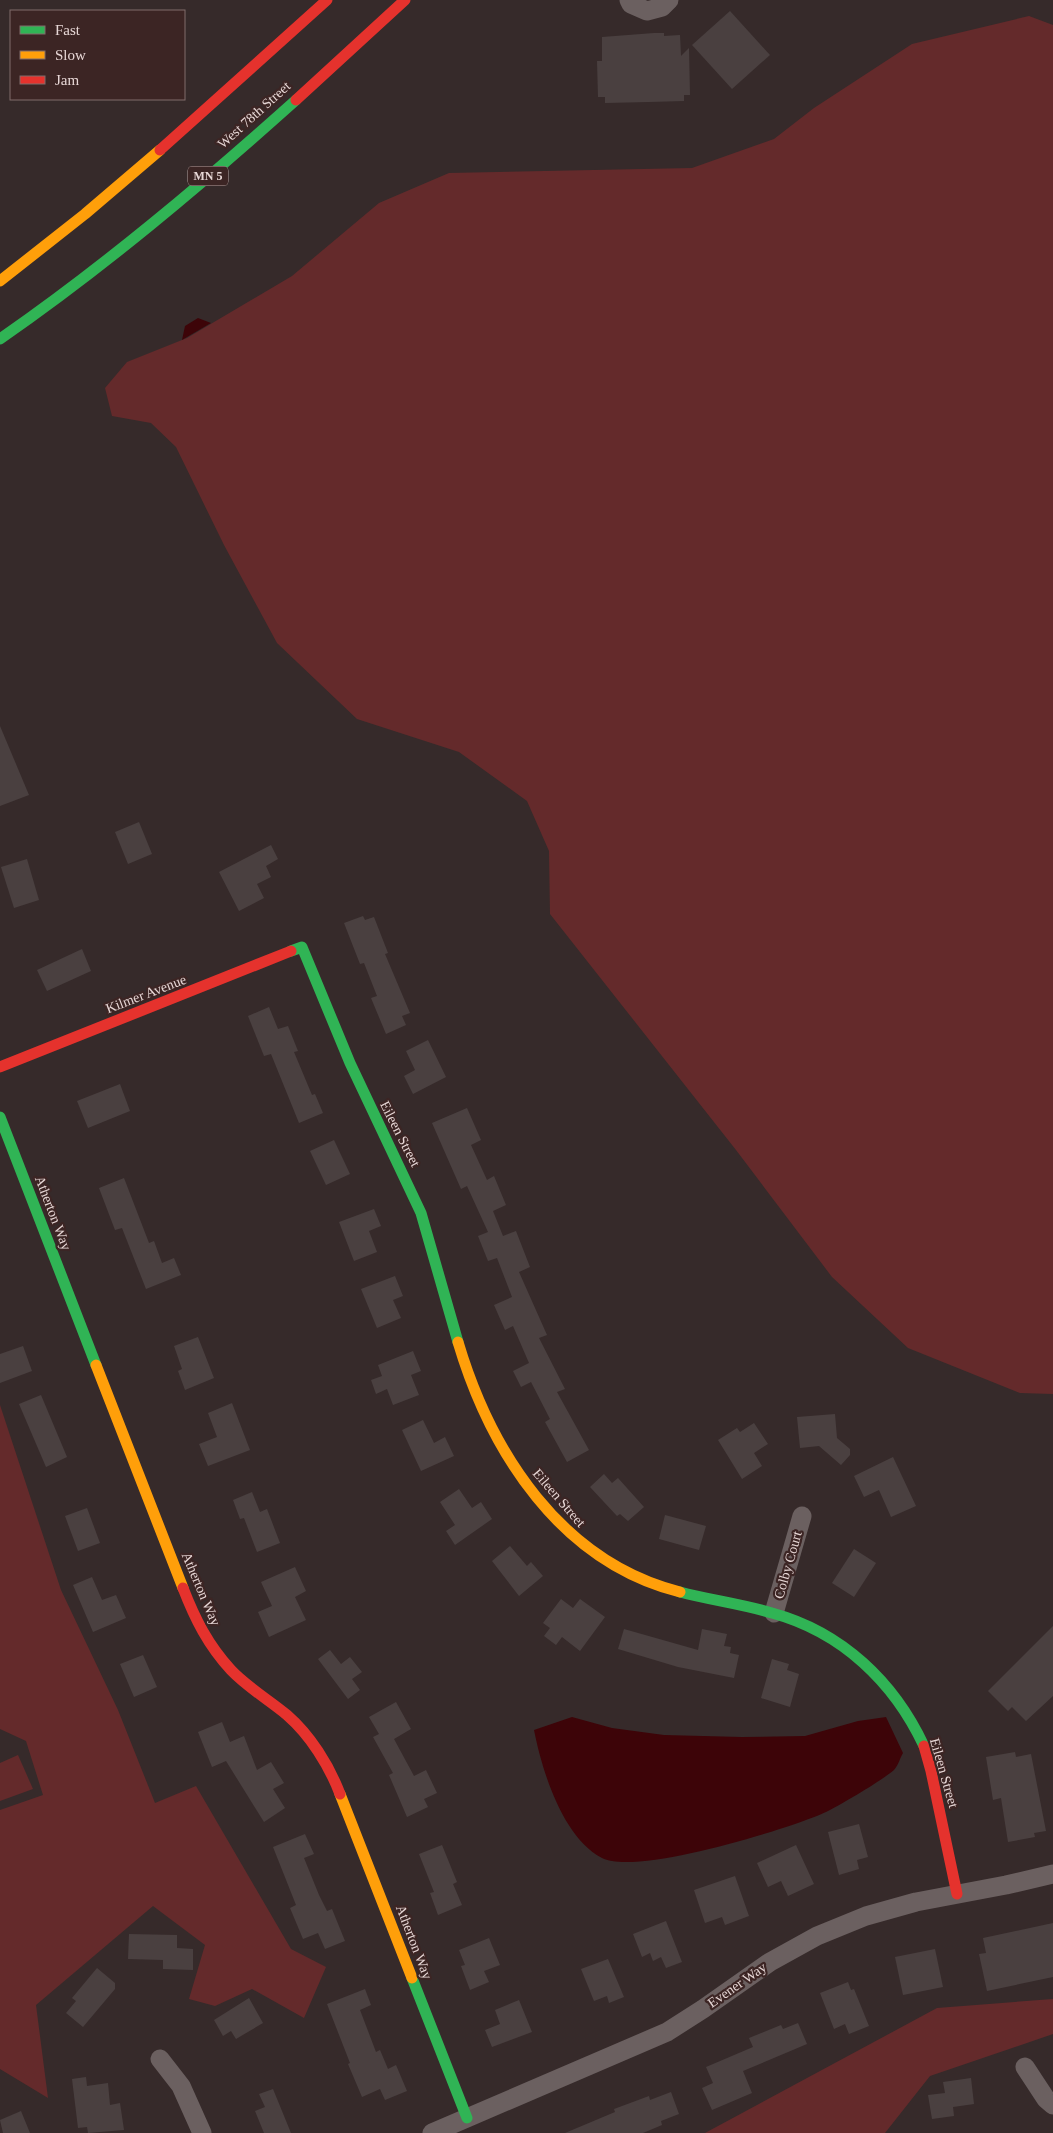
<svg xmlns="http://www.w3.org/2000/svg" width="1053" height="2133" font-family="'Times New Roman',serif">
	<rect width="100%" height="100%" fill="#362a2a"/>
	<g fill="#642a2b">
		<polygon points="1029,16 1053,25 1053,1394 1020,1393 908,1348 832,1277 736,1150 550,914 549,851 527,801 459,752 357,719 277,643 224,545 176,447 151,423 112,416 105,388 127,362 187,338 292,276 379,203 449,173 692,168 774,139 814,108 912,44"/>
		<polygon points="0,1405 61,1590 118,1710 155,1803 196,1786 291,1949 326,1967 304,2018 252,1989 215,2006 189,1999 205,1945 153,1906 36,2005 48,2098 0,2069 0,1810 43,1795 26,1741 0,1729"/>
		<polygon points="18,1755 33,1789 0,1801 0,1763"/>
		<polygon points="1053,1999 1053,2034 930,2076 885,2133 705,2133 937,2008"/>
	</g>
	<g fill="#3d0408">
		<polygon points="198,318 211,323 182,340 185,326"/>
		<path d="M572,1717L612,1728L664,1735L742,1737L805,1736L858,1721L886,1717L903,1753C900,1758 898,1766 894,1770C881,1781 842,1804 826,1812C789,1829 636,1876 602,1858C562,1837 542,1770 534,1730Z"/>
	</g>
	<g fill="#4a4040">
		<polygon points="730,11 770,55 732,89 692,45"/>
		<polygon points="654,33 664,33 664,36 680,35 681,56 689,48 690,95 684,95 684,101 649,102 605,103 605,97 598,97 597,61 602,61 602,37"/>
		<polygon points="0,726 29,795 0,806"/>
		<polygon points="139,822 152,854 128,864 115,832"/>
		<polygon points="271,845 278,859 266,866 271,877 257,884 264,898 239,911 219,872"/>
		<polygon points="27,859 39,900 14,908 1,867"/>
		<polygon points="363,916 365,920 374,917 388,953 385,954 410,1013 402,1016 406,1025 386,1034 371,998 377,996 364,963 360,964 344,923"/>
		<polygon points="82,949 91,971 47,991 37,970"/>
		<polygon points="269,1007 278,1029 288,1026 298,1051 294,1052 312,1095 315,1094 323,1113 299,1123 271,1054 264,1056 248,1016"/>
		<polygon points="428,1040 446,1077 413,1094 404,1076 415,1070 406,1051"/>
		<polygon points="120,1084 130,1111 88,1128 77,1101"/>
		<polygon points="467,1108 481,1140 471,1145 487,1180 494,1176 506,1205 493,1211 503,1236 516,1231 530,1267 519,1272 547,1335 539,1338 565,1389 557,1392 589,1450 567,1462 545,1422 550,1419 531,1382 521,1387 513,1371 529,1363 513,1326 505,1330 494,1305 512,1297 497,1258 488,1261 478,1236 488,1232 467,1186 461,1189 432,1123"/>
		<polygon points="334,1140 350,1174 326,1185 310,1151"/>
		<polygon points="124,1178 149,1243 154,1241 162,1263 174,1258 181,1275 146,1289 122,1228 115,1230 99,1188"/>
		<polygon points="374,1209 381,1226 369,1231 377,1252 354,1261 339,1222"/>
		<polygon points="395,1276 403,1296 393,1300 401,1318 377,1328 361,1289"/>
		<polygon points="198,1337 214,1378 185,1390 178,1371 182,1369 174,1346"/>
		<polygon points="23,1346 32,1371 0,1383 0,1354"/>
		<polygon points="413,1351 421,1371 411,1375 419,1395 393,1405 387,1389 376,1394 371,1380 382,1376 378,1365"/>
		<polygon points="41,1395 67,1457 46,1467 19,1404"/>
		<polygon points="232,1403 250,1450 208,1466 199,1444 217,1437 208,1413"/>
		<polygon points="835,1414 837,1438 850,1449 850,1455 841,1465 819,1446 800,1448 797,1417"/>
		<polygon points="423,1420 434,1443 445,1437 454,1456 421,1471 402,1430"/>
		<polygon points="754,1423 768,1444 754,1453 762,1466 742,1479 718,1440 737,1428 740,1432"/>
		<polygon points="893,1457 916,1506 891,1517 879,1490 864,1497 854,1476"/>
		<polygon points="604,1474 612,1483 618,1478 644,1507 628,1521 620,1514 617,1516 590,1487"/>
		<polygon points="459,1489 472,1508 481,1502 492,1519 455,1545 446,1531 455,1525 440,1502"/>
		<polygon points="252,1492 260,1512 267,1509 280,1543 257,1552 244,1518 240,1519 233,1500"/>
		<polygon points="87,1508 100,1543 78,1551 65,1516"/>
		<polygon points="665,1515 706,1526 699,1550 659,1539"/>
		<polygon points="510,1546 527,1566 531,1562 543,1576 519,1596 492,1561"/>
		<polygon points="854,1549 876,1563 854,1597 832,1583"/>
		<polygon points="295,1567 306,1591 295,1597 306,1620 269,1637 258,1612 272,1606 261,1582"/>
		<polygon points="92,1577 102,1600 116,1595 126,1618 93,1632 73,1585"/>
		<polygon points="561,1599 573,1608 580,1599 605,1617 580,1651 562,1637 556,1645 544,1636 550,1628 543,1623"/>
		<polygon points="1053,1626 1053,1696 1026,1721 1012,1707 1008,1711 988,1691"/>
		<polygon points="624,1629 698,1650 702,1629 727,1634 724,1646 731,1647 730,1653 739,1655 734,1678 678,1667 618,1649"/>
		<polygon points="330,1650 341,1664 350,1657 362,1672 352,1679 360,1690 348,1699 318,1659"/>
		<polygon points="143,1655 157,1687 134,1697 120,1664"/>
		<polygon points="772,1659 789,1664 787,1670 799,1674 790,1707 761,1698"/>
		<polygon points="396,1702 411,1729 394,1739 414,1776 426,1770 437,1793 424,1799 428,1807 407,1817 389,1775 393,1773 373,1737 379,1734 369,1717"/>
		<polygon points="222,1722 230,1742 244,1736 257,1770 271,1762 284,1783 273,1789 285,1808 264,1822 226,1761 212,1767 198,1732"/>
		<polygon points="1015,1752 1016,1757 1031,1754 1046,1831 1034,1833 1035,1837 1008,1842 1001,1798 993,1800 986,1757"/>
		<polygon points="859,1824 868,1857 857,1860 859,1869 839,1875 828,1832"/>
		<polygon points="305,1834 314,1854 304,1858 319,1895 327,1911 332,1909 345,1941 325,1949 318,1933 303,1939 290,1908 296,1905 273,1847"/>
		<polygon points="442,1845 457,1882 453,1884 462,1905 438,1915 430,1893 434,1892 419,1854"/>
		<polygon points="796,1845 814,1884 788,1896 781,1881 768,1887 757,1863"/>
		<polygon points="735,1876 749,1916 725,1925 722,1917 705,1923 694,1890"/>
		<polygon points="666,1921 682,1962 666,1968 661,1957 653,1961 650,1953 642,1957 633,1934"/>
		<polygon points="1053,1923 1053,1977 987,1991 979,1954 986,1953 983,1938"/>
		<polygon points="129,1934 177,1935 177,1948 193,1949 193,1970 163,1969 163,1960 128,1959"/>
		<polygon points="489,1938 500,1965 484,1971 489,1982 470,1990 461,1966 465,1965 459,1950"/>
		<polygon points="935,1949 943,1987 903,1995 895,1957"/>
		<polygon points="608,1959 624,1997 609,2003 607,1996 594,2001 581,1969"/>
		<polygon points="97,1968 115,1983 115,1989 83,2027 66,2013 76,2001 72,1998"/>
		<polygon points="848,1982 851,1990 854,1989 869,2026 849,2034 845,2024 834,2029 820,1993"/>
		<polygon points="365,1989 371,2005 360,2010 376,2052 380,2050 388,2069 396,2065 407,2091 385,2100 380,2089 362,2097 348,2064 350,2063 327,2004"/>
		<polygon points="249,1998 263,2023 236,2039 231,2031 223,2036 214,2020"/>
		<polygon points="519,2000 532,2032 492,2047 485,2030 500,2024 495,2010"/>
		<polygon points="798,2023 807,2044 743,2071 752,2093 712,2110 702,2088 713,2083 706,2067 753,2047 749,2038 781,2025 783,2029"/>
		<polygon points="86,2077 87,2086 108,2083 110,2105 120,2103 124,2130 88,2133 87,2127 78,2128 72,2079"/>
		<polygon points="971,2078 974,2104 953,2107 954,2116 932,2119 928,2095 945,2093 943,2082"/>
		<polygon points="273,2089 291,2133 264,2133 255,2111 265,2107 259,2094"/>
		<polygon points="671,2092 679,2114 661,2121 662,2125 643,2133 565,2133 615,2112 614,2109 649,2096 650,2100"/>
		<polygon points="21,2111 30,2133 3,2133 0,2120"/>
	</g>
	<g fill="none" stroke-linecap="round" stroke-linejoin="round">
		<g stroke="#6b6060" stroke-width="19">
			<polyline points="629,0 631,4 647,11 662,7 669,0"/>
			<polyline points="774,1613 802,1516"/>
			<polyline points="160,2059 181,2086 202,2133"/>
			<polyline points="1025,2067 1046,2099 1053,2105"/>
			<polyline points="432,2133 667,2032 703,2009 770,1962 817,1936 866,1916 916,1902 1006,1885 1053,1874"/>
		</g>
		<g stroke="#30b455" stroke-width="11">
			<path d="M0,339C105,266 201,185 296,100"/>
			<polyline points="291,951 302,947 350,1063 421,1213 458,1342"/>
			<polyline points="0,1117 96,1365"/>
			<path d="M680,1592C710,1600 742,1604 772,1613C842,1632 894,1682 924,1746"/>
			<polyline points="412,1978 467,2118"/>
		</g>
		<g stroke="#ff9f0a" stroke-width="11">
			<polyline points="0,281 85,214 160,150"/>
			<path d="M458,1342C491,1453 561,1562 680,1592"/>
			<polyline points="96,1365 183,1588"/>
			<polyline points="340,1794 412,1978"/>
		</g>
		<g stroke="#e5322d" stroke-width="11">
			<polyline points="296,100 405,0"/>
			<polyline points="160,150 327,0"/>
			<polyline points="0,1067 291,951"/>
			<path d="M183,1588C195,1619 208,1645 231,1670C247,1687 269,1700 287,1715C310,1735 329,1765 340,1794"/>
			<polyline points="924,1746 931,1771 957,1894"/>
		</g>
	</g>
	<g text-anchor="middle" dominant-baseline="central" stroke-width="4.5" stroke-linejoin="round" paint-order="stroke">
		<rect fill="#3c2524" stroke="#b4a2a1" stroke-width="1" x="188" y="166.5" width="40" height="19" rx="4"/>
		<g font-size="12" font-weight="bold" fill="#e7d7d6">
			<text x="208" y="176">MN 5</text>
		</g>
		<g font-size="14" fill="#e7d7d6" stroke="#3c2524">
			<text transform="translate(254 115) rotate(-42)">West 78th Street</text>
			<text transform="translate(146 994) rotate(-21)">Kilmer Avenue</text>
			<text transform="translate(400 1134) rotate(63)">Eileen Street</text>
			<text transform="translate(53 1213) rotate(69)">Atherton Way</text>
			<text transform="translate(559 1498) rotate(49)">Eileen Street</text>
			<text transform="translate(788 1565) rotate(-74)">Colby Court</text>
			<text transform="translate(201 1589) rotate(67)">Atherton Way</text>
			<text transform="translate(944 1773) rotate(74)">Eileen Street</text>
			<text transform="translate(414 1942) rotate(69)">Atherton Way</text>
			<text transform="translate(737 1985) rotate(-35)">Evener Way</text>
		</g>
	</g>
	<rect x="10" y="10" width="175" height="90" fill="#3c2524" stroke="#806c6b"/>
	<rect x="20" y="26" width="25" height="8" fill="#30b455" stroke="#806c6b"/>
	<text x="55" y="35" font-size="15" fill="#e7d7d6">Fast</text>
	<rect x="20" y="51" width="25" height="8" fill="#ff9f0a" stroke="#806c6b"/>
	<text x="55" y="60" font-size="15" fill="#e7d7d6">Slow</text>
	<rect x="20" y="76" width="25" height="8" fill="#e5322d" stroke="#806c6b"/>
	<text x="55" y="85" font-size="15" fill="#e7d7d6">Jam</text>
</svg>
